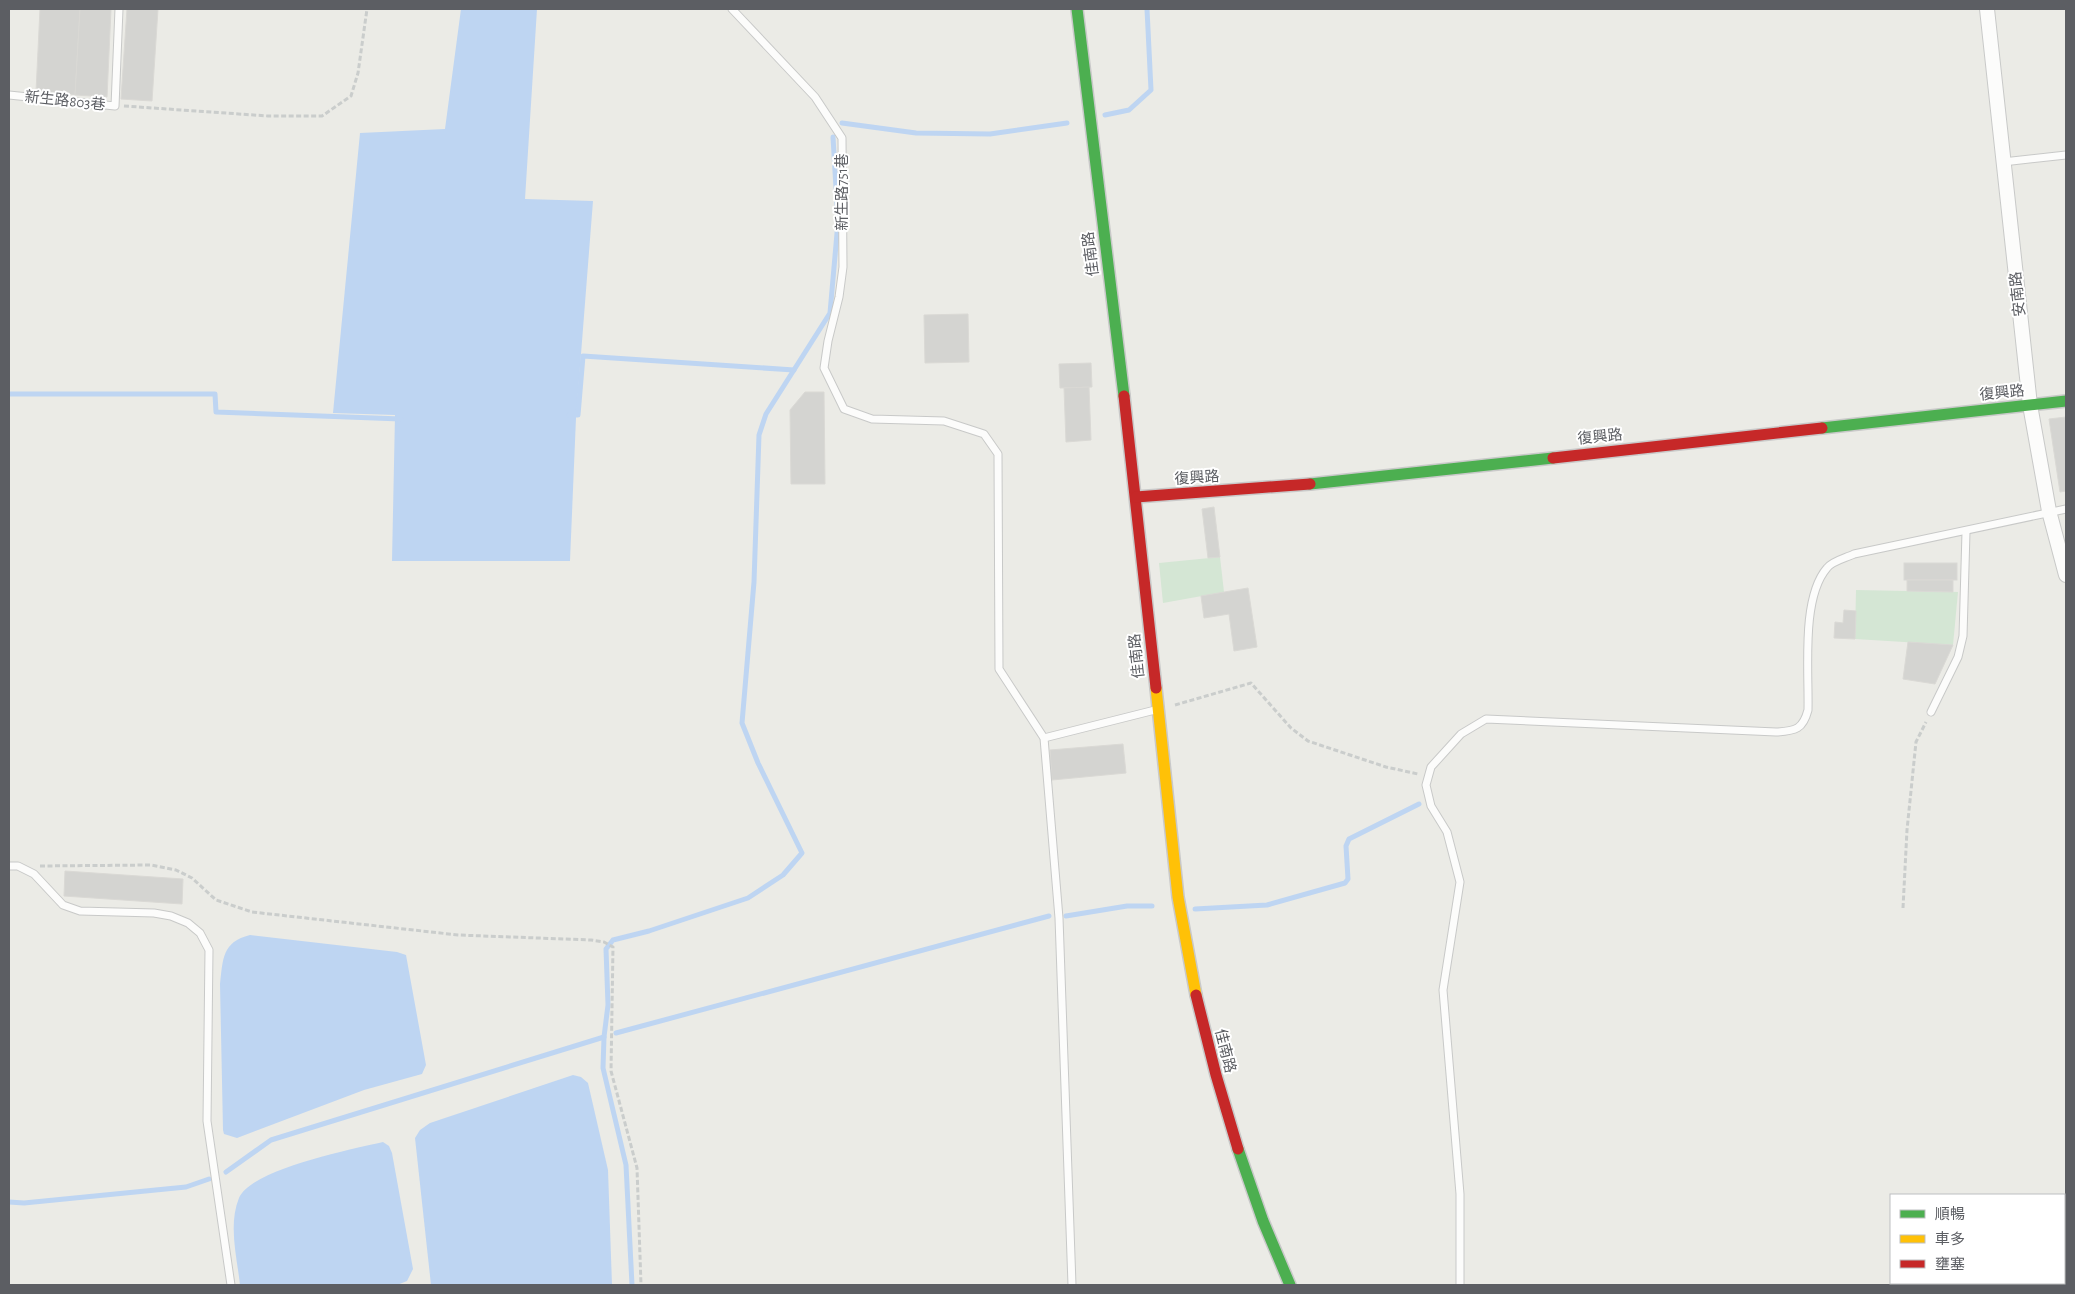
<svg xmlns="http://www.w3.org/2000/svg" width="2075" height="1294" font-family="'Alegreya Sans','Noto Sans TC',sans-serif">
	<rect width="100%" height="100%" fill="#ebebe6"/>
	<g fill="#d4e6d4">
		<polygon points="1220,557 1224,592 1163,603 1159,563"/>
		<polygon points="1856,590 1958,592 1953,645 1855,639"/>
	</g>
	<g fill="#bed5f2">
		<polygon points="461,9 537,9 525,199 593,201 576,418 570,561 392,561 395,415 333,413 360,133 445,129"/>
		<path d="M250,935L397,952L406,955L426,1065L422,1074L364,1090L237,1138L224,1134L223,1130L220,984C223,959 222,942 250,935Z"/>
		<polygon points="573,1075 581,1077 588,1083 608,1170 612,1285 431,1285 415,1138 420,1130 430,1123"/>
		<path d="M383,1142L389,1146L392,1153L413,1269L407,1281L397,1285H240C237,1257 228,1225 239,1198C251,1169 353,1149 383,1142Z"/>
	</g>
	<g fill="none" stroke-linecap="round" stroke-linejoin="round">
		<g stroke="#bed5f2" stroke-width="5">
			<polyline points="1105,115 1129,110 1151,90 1147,9"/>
			<polyline points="842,123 916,133 990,134 1067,123"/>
			<polyline points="9,394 215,394 216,412 401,419"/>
			<polyline points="569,415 578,415 583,356 794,370"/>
			<polyline points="1195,909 1267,905 1345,883 1348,879 1346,846 1349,839 1419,804"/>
			<polyline points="1066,916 1127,906 1152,906"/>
			<polyline points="616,1033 1049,916"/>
			<polyline points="226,1172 271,1140 604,1037"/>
			<polyline points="9,1202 24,1203 186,1187 209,1179"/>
			<polyline points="632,1285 626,1165 603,1068 604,1037 608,1005 606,949 613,940 649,931 748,898 783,875 802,853 758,763 742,723 754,582 759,435 766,414 830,313 838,222 833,137"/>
		</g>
	</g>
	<g fill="#d4d4d1" stroke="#dad9d5">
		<polygon points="40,9 80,9 75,95 36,92"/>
		<polygon points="80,9 111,9 107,97 75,95"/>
		<polygon points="127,9 158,9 152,101 121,99"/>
		<polygon points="968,314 969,362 925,363 924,315"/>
		<polygon points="1091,363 1092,387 1060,388 1059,364"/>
		<polygon points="1089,387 1091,440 1066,442 1064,388"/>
		<polygon points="805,392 824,392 825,484 791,484 790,410"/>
		<polygon points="2066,417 2066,491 2060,492 2049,419"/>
		<polygon points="1214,507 1220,557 1208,558 1202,509"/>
		<rect x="1904" y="563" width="53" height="17"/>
		<polygon points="1907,580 1953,580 1953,592 1907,591"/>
		<polygon points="1248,588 1257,647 1234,651 1229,614 1204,618 1201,596"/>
		<polygon points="1844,610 1856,611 1855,639 1834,638 1835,622 1843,623"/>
		<polygon points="1908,642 1953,645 1935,684 1903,679"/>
		<polygon points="1123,744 1126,773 1052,780 1050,750"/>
		<polygon points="65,871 183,879 182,904 64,896"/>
	</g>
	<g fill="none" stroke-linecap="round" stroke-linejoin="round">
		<defs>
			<g id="lane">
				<polyline points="732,9 815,97 842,138 843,267 839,297 828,341 824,368 844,409 872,419 944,421 984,434 998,454 999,669 1044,738 1059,918 1072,1285"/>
				<polyline points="9,95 115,106 119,9"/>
				<polyline points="2003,162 2066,155"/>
				<polyline points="1931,712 1958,657 1963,636 1966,532"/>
				<polyline points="1044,738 1155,710"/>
				<polyline points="9,866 18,866 34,874 63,905 80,911 154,913 171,916 188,923 200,933 209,950 207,1121 231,1285"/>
				<path d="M1460,1285V1194L1443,990L1460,882L1447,832L1431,806L1426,785L1431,767L1461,734L1486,719L1776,732C1796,731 1803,729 1808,710C1809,671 1801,598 1827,568C1832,561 1846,558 1854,554L2066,509"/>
			</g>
			<polyline id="street" points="1987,9 2030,405 2049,511 2066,575"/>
			<g id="fast">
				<polyline points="1077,9 1124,396"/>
				<polyline points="1822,428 2066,401"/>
				<polyline points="1310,484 1553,458"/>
				<polyline points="1238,1149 1263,1221 1290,1285"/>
			</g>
			<polyline id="slow" points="1156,688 1178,897 1196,995"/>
			<g id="jam">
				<polyline points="1124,396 1156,688"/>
				<polyline points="1553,458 1822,428"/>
				<polyline points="1136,497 1310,484"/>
				<polyline points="1196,995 1216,1075 1238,1149"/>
			</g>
		</defs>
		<use href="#lane" stroke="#c8c9c8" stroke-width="9"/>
		<use href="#street" stroke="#c8c9c8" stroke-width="16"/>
		<use href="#fast" stroke="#c9c9c9" stroke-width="14"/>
		<use href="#slow" stroke="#c9c9c9" stroke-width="14"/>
		<use href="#jam" stroke="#c9c9c9" stroke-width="14"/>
		<g stroke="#cacdcc" stroke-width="3" stroke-dasharray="5 2.5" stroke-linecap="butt">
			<polyline points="124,106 268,116 322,116 351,96 358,73 367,9"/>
			<polyline points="1175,705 1251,683 1291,728 1308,741 1386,767 1418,774"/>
			<polyline points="40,866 151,865 176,870 192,878 216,900 252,912 458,935 591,940 604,942 613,947 611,1071 637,1168 641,1285"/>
			<polyline points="1903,908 1907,830 1916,742 1926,722"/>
		</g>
		<use href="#lane" stroke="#fcfcfb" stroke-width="7"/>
		<use href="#street" stroke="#fcfcfb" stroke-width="14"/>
		<use href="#fast" stroke="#4caf50" stroke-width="11"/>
		<use href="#slow" stroke="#ffc107" stroke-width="11"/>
		<use href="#jam" stroke="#c62828" stroke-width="11"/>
	</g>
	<g text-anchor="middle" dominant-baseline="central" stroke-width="4" stroke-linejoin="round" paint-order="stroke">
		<g font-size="15" fill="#5c5e63" stroke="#fff">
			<text transform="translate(65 101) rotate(6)">新生路803巷</text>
			<text transform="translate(842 192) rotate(-90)">新生路751巷</text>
			<text transform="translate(1091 254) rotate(-97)">佳南路</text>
			<text transform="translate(2018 294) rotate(-96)">安南路</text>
			<text transform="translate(2002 393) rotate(-6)">復興路</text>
			<text transform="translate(1600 437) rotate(-6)">復興路</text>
			<text transform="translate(1197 478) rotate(-4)">復興路</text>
			<text transform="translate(1137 656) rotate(-96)">佳南路</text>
			<text transform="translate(1225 1051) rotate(76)">佳南路</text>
		</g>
	</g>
	<rect width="2075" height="1294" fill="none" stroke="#5c5e63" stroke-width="20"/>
	<rect x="1890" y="1194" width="175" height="90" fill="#ffffff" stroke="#bebfc1"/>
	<rect x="1900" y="1210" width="25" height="8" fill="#4caf50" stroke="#bebfc1"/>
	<text x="1935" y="1219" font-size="15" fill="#5c5e63">順暢</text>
	<rect x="1900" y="1235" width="25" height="8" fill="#ffc107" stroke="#bebfc1"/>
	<text x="1935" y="1244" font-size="15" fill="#5c5e63">車多</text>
	<rect x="1900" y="1260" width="25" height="8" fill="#c62828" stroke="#bebfc1"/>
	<text x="1935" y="1269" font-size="15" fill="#5c5e63">壅塞</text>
</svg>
